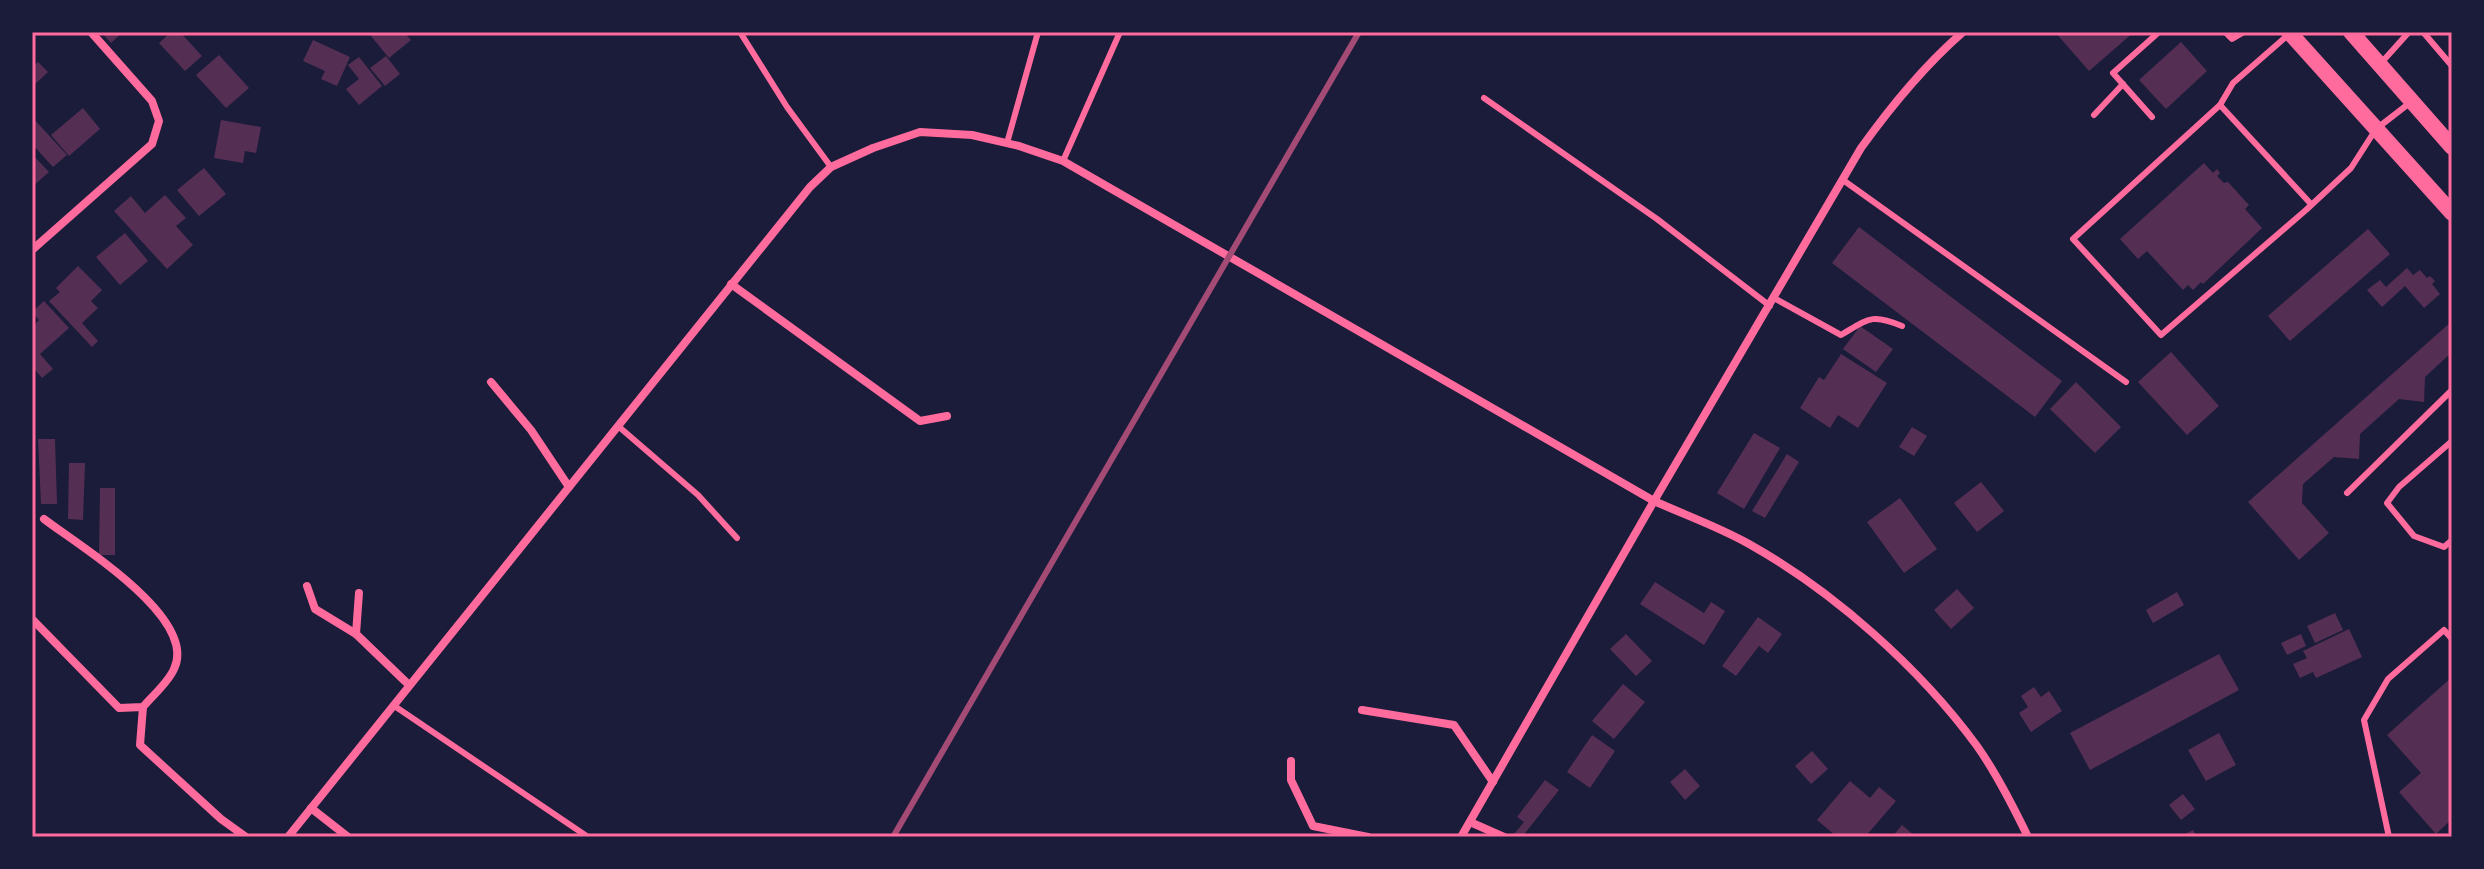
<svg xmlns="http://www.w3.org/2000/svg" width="2484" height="869" font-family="Figtree,sans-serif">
	<rect width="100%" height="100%" fill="#1b1b3a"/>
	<g fill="#542f53">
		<polygon points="101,32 123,32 111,43"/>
		<polygon points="171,32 180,32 202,56 185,71 159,43"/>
		<polygon points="376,32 404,32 411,40 389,58 371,36"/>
		<polygon points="2055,32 2134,32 2089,71"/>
		<polygon points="313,40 350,57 337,86 321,79 325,71 303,61"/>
		<polygon points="2181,42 2207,71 2166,109 2139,80"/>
		<polygon points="219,55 249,88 226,108 196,75"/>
		<polygon points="386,56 400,74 385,86 370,68"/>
		<polygon points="359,57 382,86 359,105 346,89 359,79 348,65"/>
		<polygon points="38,62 48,72 32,87 32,67"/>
		<polygon points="83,108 100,129 69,156 51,135"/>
		<polygon points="32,117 67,155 53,167 32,144"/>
		<polygon points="221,120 261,127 256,153 245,151 243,163 214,158"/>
		<polygon points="32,154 49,172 32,187"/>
		<polygon points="2204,163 2213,173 2217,169 2220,173 2217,176 2224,183 2228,182 2249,205 2245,209 2262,228 2203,284 2201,282 2193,290 2188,285 2183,290 2147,251 2138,259 2120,239"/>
		<polygon points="204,168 226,194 199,216 177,190"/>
		<polygon points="165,195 186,218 176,226 193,245 167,269 114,211 131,196 145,213"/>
		<polygon points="1859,227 2062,381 2035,417 1832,263"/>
		<polygon points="2368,229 2390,254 2290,341 2268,316"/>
		<polygon points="125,233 148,261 120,285 96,257"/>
		<polygon points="78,266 102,290 91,301 98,308 82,323 98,341 92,347 49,301 60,292 56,288"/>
		<polygon points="2407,268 2413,275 2420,270 2427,278 2430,276 2435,281 2432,284 2440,294 2424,308 2405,286 2382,307 2367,290 2380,280 2386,287"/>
		<polygon points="44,301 69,328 40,354 53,369 42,378 32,366 32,327 39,320 32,312"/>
		<polygon points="2452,321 2452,352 2425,377 2424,402 2399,399 2360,434 2359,459 2334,457 2303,484 2302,503 2329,533 2299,560 2248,502"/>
		<polygon points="1860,326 1893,349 1876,372 1843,349"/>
		<polygon points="2171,352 2219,406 2187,435 2138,382"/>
		<polygon points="1841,354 1887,383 1858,428 1838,415 1830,428 1800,408 1819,377 1824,380"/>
		<polygon points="2076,382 2121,427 2095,453 2050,409"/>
		<polygon points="1912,427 1927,436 1914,456 1899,447"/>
		<polygon points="1754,433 1780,448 1744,509 1717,493"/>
		<polygon points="38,439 55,439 57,504 41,504"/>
		<polygon points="1787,454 1799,462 1765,518 1752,511"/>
		<polygon points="69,463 85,463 83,520 68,519"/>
		<polygon points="1981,482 2004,511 1977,532 1954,503"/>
		<polygon points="100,488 115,488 115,555 99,555"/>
		<polygon points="1900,498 1937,549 1904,573 1867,522"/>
		<polygon points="1655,582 1704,613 1711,602 1725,611 1704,645 1640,604"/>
		<polygon points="1957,589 1974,608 1951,629 1934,610"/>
		<polygon points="2177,592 2184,605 2153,623 2146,610"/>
		<polygon points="2335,613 2343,630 2315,643 2307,626"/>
		<polygon points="1758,617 1782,634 1768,653 1759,646 1736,676 1722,666"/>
		<polygon points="2349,629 2362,657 2316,678 2313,672 2300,678 2293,664 2307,658 2303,651"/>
		<polygon points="1626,634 1652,661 1636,676 1610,649"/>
		<polygon points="2301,634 2306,646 2287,655 2281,643"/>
		<polygon points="2219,654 2239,690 2090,770 2070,733"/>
		<polygon points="2452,677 2452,819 2436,834 2399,792 2421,773 2387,735"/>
		<polygon points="1623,684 1645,702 1614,739 1592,721"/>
		<polygon points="2034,687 2041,697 2049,691 2062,711 2031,732 2019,713 2028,707 2021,696"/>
		<polygon points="2219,733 2236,765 2206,781 2188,750"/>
		<polygon points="1592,735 1615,751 1590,788 1567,772"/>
		<polygon points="1812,751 1828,769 1811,784 1795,766"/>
		<polygon points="1685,769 1700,786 1685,800 1670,782"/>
		<polygon points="1545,780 1559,790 1522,837 1519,837 1514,834 1524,822 1517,817"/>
		<polygon points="1850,781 1870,798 1879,787 1896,801 1865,837 1837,837 1817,820"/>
		<polygon points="2183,794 2195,809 2181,820 2169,805"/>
		<polygon points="1902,825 1916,837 1892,837"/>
		<polygon points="2193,830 2197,837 2179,837"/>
	</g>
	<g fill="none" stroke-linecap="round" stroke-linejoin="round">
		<g stroke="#ff6b9d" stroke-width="6">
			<polyline points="740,32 787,107 831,167"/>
			<polyline points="2225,32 2232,39 2244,32"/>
			<polyline points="2423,32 2452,66"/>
			<polyline points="2288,35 2233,83 2220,105 2073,239 2161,335 2306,210 2351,168 2376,129 2411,102"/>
			<polyline points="2382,62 2409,32"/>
			<polyline points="1484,98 1657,219 1770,306"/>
			<polyline points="2220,105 2310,203"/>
			<polyline points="2094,115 2123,84"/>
			<polyline points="2152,117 2113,73 2159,32"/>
			<polyline points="1007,143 1038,32"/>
			<polyline points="1063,161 1120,32"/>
			<polyline points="1843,180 2126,382"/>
			<path d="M1774,298L1841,335C1868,319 1871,313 1902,326"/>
			<polyline points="618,426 698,495 737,538"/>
			<polyline points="2452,441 2399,487 2387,503 2414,536 2444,547 2452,540"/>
			<polyline points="2347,493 2452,390"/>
			<polyline points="393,705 588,837"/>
			<polyline points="2389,837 2364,720 2388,679 2444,630 2452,639"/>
		</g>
		<g stroke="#ff6b9d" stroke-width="8">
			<polyline points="32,250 152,144 159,121 152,101 91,32"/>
			<polyline points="731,284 920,421 947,416"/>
			<polyline points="491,382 531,430 569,487"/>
			<polyline points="307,586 315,609 356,634"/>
			<polyline points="359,593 356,634 409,685"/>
			<path d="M32,619L119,708L143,707C152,696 168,683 174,669C199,618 78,545 44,519"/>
			<polyline points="143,707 140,745 221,819 246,837"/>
			<polyline points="1362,710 1454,725 1493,782"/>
			<polyline points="1291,761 1291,780 1313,826 1368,837"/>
			<polyline points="311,808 348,837"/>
			<polyline points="1470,822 1504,837"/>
			<path d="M288,837L810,187L831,167L873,148L920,132L972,135L1019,146L1063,161L1654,501C1685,515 1719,527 1749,544C1833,591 1920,668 1977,746C1997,774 2013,806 2028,837"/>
			<path d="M1461,837L1654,501L1861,148C1892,105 1923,67 1963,32"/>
		</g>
		<g stroke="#ff6b9d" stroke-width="16">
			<polyline points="2289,32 2452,213"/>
			<polyline points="2351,32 2452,147"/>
		</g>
		<polyline stroke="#a44b75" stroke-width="6" points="893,837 1359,32"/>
	</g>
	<rect width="2484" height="869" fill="none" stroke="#1b1b3a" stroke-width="68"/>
	<rect x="34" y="34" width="2416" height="801" fill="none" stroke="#ff6b9d" stroke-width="3"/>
</svg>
